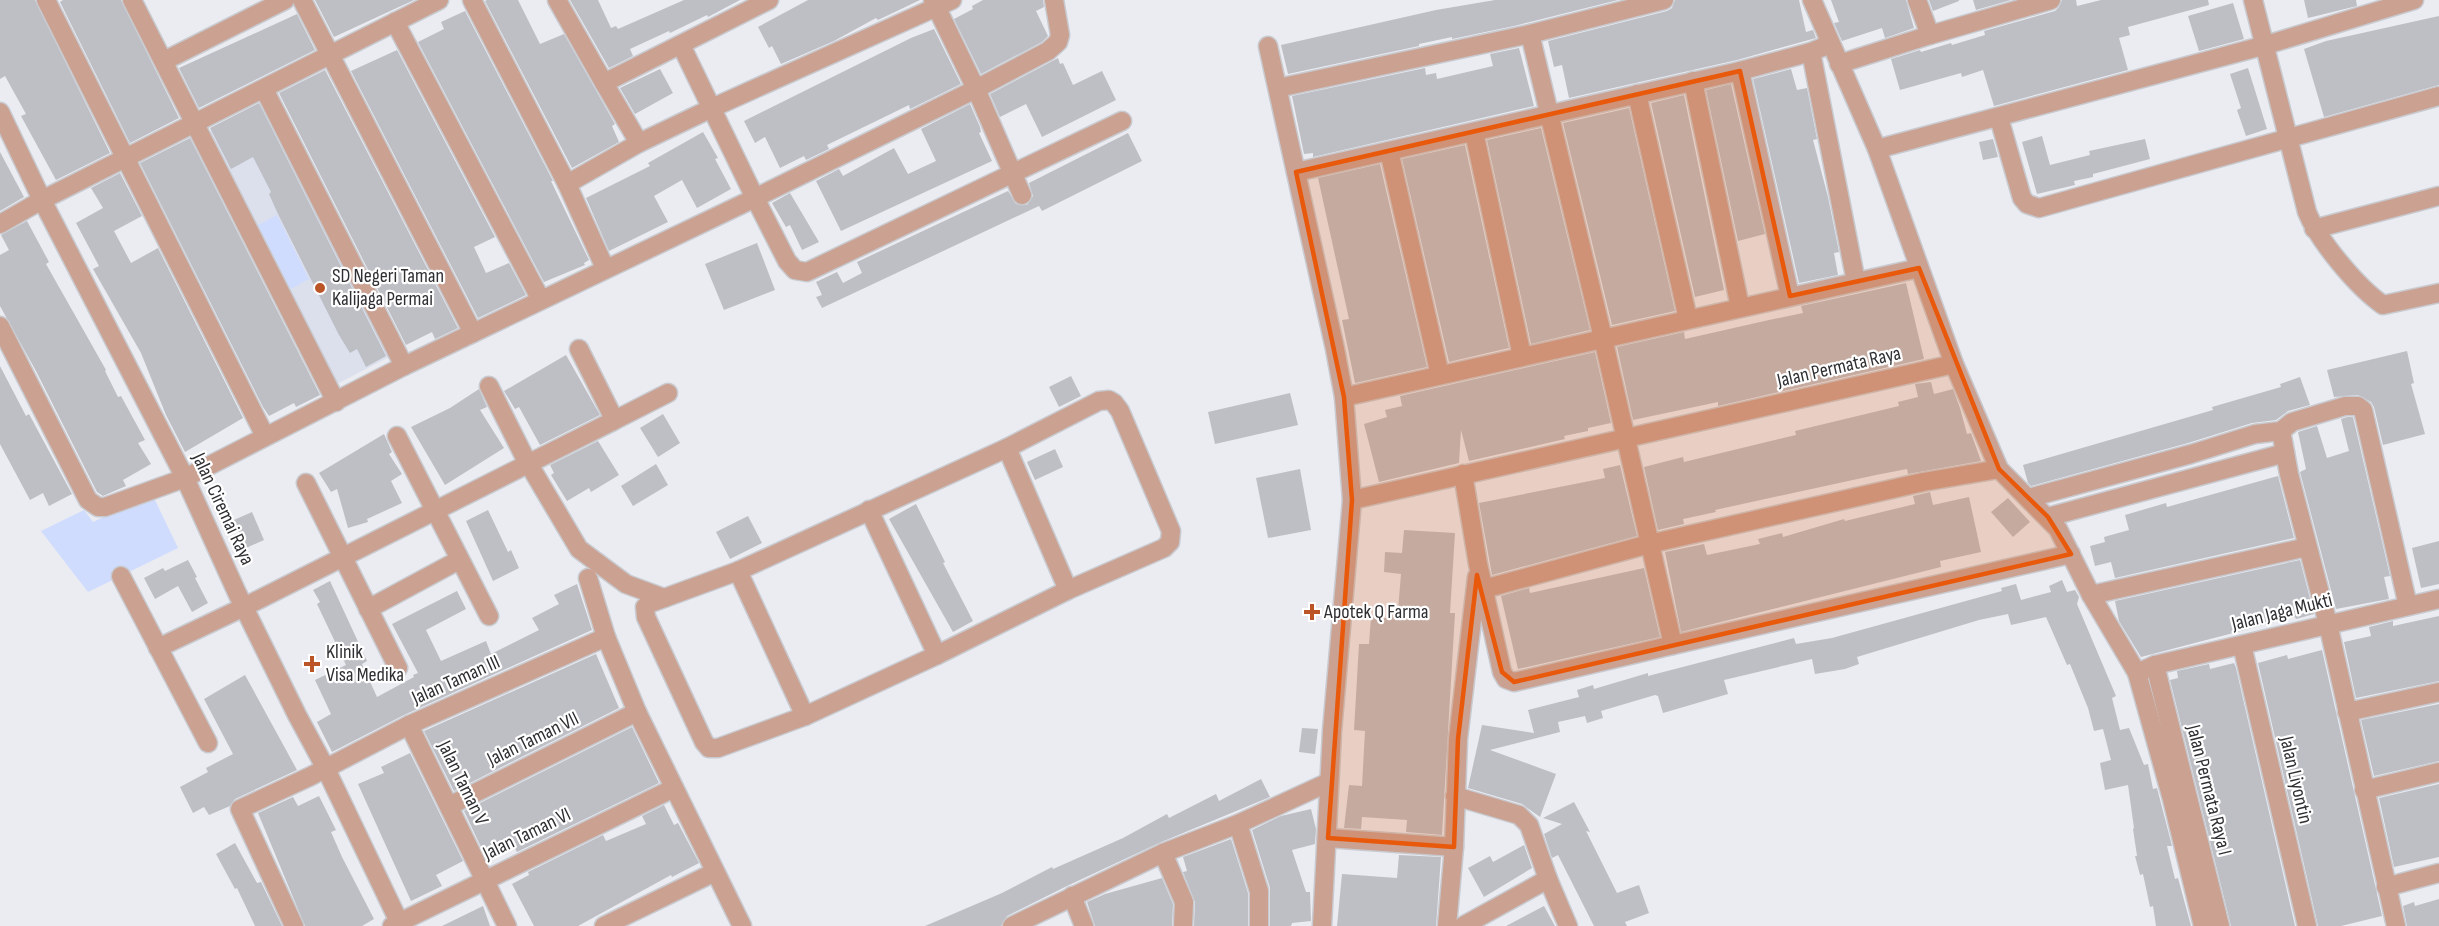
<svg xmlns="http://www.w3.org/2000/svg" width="2439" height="926" font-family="'Sofia Sans Condensed',sans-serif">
	<rect width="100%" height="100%" fill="#eaecf2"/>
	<polygon fill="#dce0ed" points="262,104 389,357 335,385 207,133"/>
	<g fill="#d0dcfe">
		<polygon points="277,215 309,279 289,290 256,226"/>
		<polygon points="152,494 178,548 88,592 41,531 84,510 93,522"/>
	</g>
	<g fill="#bdbfc5">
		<polygon points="0,0 35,0 110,153 56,180 21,116 26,114 5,76 0,79"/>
		<polygon points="63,0 121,0 179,118 130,143 60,2"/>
		<polygon points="315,0 414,0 334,37"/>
		<polygon points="487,0 518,0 540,44 564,34 615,124 612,126 619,142 572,168 485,1"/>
		<polygon points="570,0 598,0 611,28 616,26 618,29 684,0 740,0 708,17 707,15 670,33 669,31 630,49 633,56 609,68"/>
		<polygon points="808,0 920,0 878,20 876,18 834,41 781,64 772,46 769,48 758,27"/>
		<polygon points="983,0 1043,0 1044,7 1036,11 1048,36 1042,42 981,74 954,19 973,9 972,6"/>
		<polygon points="1495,0 1618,0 1514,26 1452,39 1452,37 1419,44 1419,46 1288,74 1281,45 1436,10"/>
		<polygon points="1675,0 1799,0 1806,32 1813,30 1816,38 1737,60 1569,98 1562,65 1554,67 1548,41 1667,11 1672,8"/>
		<polygon points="1831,0 1906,0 1914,28 1885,38 1882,28 1842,41 1834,23 1839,22"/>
		<polygon points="1929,0 1959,0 1959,1 1933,11"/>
		<polygon points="1973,0 2011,0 1976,10"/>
		<polygon points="2062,0 2076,0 2077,6 2101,0 2208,0 2209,5 2128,27 2130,35 2119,38 2128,70 1994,106 1983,70 1962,77 1961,73 1900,90 1891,59 1920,50 1921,52 1951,43 1952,45 1985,35 1984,31 2055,11 2059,7"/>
		<polygon points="2304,0 2356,0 2357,6 2308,18"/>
		<polygon points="2233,3 2244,39 2199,51 2188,16"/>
		<polygon points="465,11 553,181 551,181 589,260 584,263 585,265 544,282 418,42 444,29 441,22"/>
		<polygon points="297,14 315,50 199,108 179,68"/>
		<polygon points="2439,16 2439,85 2324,117 2304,49 2326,41"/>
		<polygon points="934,29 961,84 910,109 909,105 827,145 829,149 806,160 804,156 780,168 765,137 755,143 744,121 911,38"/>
		<polygon points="1519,48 1534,106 1313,157 1313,153 1304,154 1292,96 1425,68 1426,75 1436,73 1437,79 1493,66 1490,54"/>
		<polygon points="397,50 495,237 474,247 486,273 509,263 526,295 478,318 351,71"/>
		<polygon points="1058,58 1060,64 1063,63 1073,85 1102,71 1116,100 1042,137 1026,104 1000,117 990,94"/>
		<polygon points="2248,68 2267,129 2246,136 2237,110 2241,108 2230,74"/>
		<polygon points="660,69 673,93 635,114 620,88"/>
		<polygon points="1791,69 1797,90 1807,88 1817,139 1813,140 1828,197 1839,252 1834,253 1838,275 1799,283 1753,79"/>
		<polygon points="325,70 458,328 435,339 432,332 406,345 279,93"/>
		<polygon points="1731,84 1765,234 1738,241 1706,90"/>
		<polygon points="1684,95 1724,290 1695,297 1651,103"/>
		<polygon points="259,103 386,356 366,367 357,349 350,353 339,335 278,214 269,194 271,192 253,157 231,169 210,128"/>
		<polygon points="970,104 980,127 981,132 979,133 992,161 841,231 816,181 839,169 843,176 894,148 908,174 936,161 921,129"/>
		<polygon points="1629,108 1675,311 1612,325 1563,123"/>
		<polygon points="1541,128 1590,330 1531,344 1487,140"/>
		<polygon points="703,132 718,158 715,159 731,189 697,208 682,180 654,196 668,222 609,251 586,198 650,166 648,163"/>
		<polygon points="1128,133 1142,161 1042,211 1039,206 822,308 816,297 822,295 816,282 837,272 843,283 862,273 857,262 1008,191 1016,204 1027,205 1033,196 1029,183"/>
		<polygon points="2042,136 2050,165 2090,155 2089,151 2145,139 2150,159 2093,174 2093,177 2074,181 2075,185 2037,194 2022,142"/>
		<polygon points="190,138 320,395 296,407 294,403 269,416 263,407 140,163"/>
		<polygon points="1993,139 1998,157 1983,160 1979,142"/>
		<polygon points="1465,145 1509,348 1449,362 1402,159"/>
		<polygon points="0,152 24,197 0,211"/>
		<polygon points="1380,164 1427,367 1355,383 1342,320 1349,319 1318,178"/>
		<polygon points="120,173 142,216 114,231 131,263 158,248 243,418 185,452 166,415 141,353 93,269 99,266 76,223 103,208 91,188"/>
		<polygon points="790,193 819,242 802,250 790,225 786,227 772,203"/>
		<polygon points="27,221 49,262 46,264 106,370 105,371 118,397 121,396 145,440 138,443 151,464 123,480 126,486 103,496 97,492 36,371 0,306 0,255 9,250 1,235"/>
		<polygon points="757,243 775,290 724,310 705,264"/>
		<polygon points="1906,283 1924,359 1718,406 1718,402 1633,420 1617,347 1684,332 1685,339 1769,320 1803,313 1801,306"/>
		<polygon points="2407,351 2414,383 2411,384 2425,434 2383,445 2374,407 2371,402 2358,395 2334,397 2327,370"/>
		<polygon points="1595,352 1611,423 1588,428 1588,431 1564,436 1565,439 1469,461 1461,430 1459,463 1379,482 1364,424 1387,417 1385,410 1402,406 1400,396"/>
		<polygon points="566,355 600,415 540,445 519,407 515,409 504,391"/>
		<polygon points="0,366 26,416 29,414 72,494 49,506 43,493 30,500 0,444"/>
		<polygon points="1071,376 1081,396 1059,407 1049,387"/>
		<polygon points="2300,377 2310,405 2288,411 2276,420 2252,423 2188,443 2031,486 2028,483 2023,465 2213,410 2212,407 2281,387 2280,384"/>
		<polygon points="1931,382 1934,394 1953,389 1960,408 1967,434 1971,433 1981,461 1908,474 1907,469 1876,475 1715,510 1716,512 1683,519 1684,524 1658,530 1644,467 1683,457 1684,462 1796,435 1795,431 1899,406 1898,402 1918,397 1915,384"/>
		<polygon points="479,389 487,407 480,410 504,448 445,485 411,427 450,408"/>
		<polygon points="1290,393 1298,425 1215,444 1208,412"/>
		<polygon points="663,414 680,443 658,457 640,428"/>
		<polygon points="2347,417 2353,417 2390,576 2384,577 2389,599 2336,609 2300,472 2306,469 2298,432 2317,426 2327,458 2349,451 2341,419"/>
		<polygon points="384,434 392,452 389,454 402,474 391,481 402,503 367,519 368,522 348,528 337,489 331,492 319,473"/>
		<polygon points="598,441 619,475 591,492 589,488 567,501 551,475 554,473 550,465"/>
		<polygon points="1055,449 1063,467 1035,480 1027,462"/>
		<polygon points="656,464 668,485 633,506 621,486"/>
		<polygon points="1620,465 1637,536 1492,575 1479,503 1605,478 1603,469"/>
		<polygon points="1300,469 1311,530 1268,538 1256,478"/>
		<polygon points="2278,476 2294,538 2115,578 2111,562 2095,566 2090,546 2105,542 2104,537 2129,530 2125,515 2166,503 2167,507"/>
		<polygon points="1930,492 1933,505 1969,497 1981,552 1940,561 1941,567 1681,632 1665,552 1704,544 1707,555 1760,544 1758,539 1782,533 1783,537 1844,519 1845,521 1915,504 1913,496"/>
		<polygon points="2008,498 2030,522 2013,537 1991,512"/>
		<polygon points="916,504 945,562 943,563 973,621 953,632 889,519"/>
		<polygon points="488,510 508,552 511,550 519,568 493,581 466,521"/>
		<polygon points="252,512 264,540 246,548 234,520"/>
		<polygon points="748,516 762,543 730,559 716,532"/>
		<polygon points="1404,530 1455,533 1450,613 1455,613 1442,835 1406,832 1407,820 1362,817 1361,829 1344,828 1349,785 1362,786 1365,731 1354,730 1359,644 1369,644 1371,617 1388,618 1389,609 1398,610 1401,574 1384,572 1385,552 1402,553"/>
		<polygon points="2439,541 2439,584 2421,588 2412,548"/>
		<polygon points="188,560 197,577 195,578 208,603 192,612 178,586 155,599 144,578 163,568 165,571"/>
		<polygon points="2300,560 2314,614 2296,619 2295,617 2141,657 2119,621 2115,601"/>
		<polygon points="1644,568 1660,637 1518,669 1501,596 1529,588 1530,593"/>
		<polygon points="2062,580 2067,592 2075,590 2079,597 2077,604 2116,696 2112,698 2120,730 2129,728 2144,765 2148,764 2153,789 2157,788 2172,846 2167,846 2175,879 2178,878 2191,926 2156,926 2153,906 2150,907 2143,874 2140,875 2135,856 2137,856 2133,829 2134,828 2128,785 2105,790 2100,763 2111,760 2103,729 2094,731 2088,708 2070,664 2067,665 2046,617 2011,625 2008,614 1979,620 1857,657 1859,664 1845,669 1815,674 1812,659 1724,680 1728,694 1663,713 1658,696 1655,695 1601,711 1603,718 1587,723 1585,716 1558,722 1560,732 1490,750 1556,774 1540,817 1522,804 1468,788 1482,725 1534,733 1528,710 1579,697 1577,690 1593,685 1594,689 1648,673 1648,676 1794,638 1796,644 1832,638 2002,591 2001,588 2016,584 2021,600 2051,592 2049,586"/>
		<polygon points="330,581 367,661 362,664 377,697 414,677 413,675 418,673 392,624 457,591 466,609 426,630 441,661 486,641 491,654 539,630 532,618 559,604 554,595 577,584 592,630 404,715 332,752 317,722 331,714 315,680 346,665 317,604 320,602 313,590"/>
		<polygon points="2439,616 2439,681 2356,698 2344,642 2371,636 2369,627 2393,621 2393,626"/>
		<polygon points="2322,650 2382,916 2341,926 2318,926 2258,663 2287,655 2288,659"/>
		<polygon points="596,654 619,708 454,791 424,731"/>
		<polygon points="2234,663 2236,668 2295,926 2231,926 2170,680 2178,678 2177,671 2209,664 2210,669"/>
		<polygon points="245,675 297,770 235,799 230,806 209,815 204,807 193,813 180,787 208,772 206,768 233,754 204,699"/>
		<polygon points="2439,704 2439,761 2374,776 2361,720"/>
		<polygon points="632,727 659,783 517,852 514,847 488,862 464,811"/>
		<polygon points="1302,728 1318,729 1315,754 1299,752"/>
		<polygon points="410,753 463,861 436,875 442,886 411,901 358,784 384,773 381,767"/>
		<polygon points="1261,779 1270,797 1159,843 1067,886 1007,916 1001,926 925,926 1002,893 1052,867 1053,869 1123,838 1167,814 1169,818 1216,794 1219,801"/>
		<polygon points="2439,784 2439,857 2394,867 2379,798"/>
		<polygon points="319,796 336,830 331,832 342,857 374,919 362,926 305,926 258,813 293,797 298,806"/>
		<polygon points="1574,802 1590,832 1586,831 1617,893 1639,885 1649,913 1625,922 1627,926 1594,926 1558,855 1552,858 1544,834 1562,824 1543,818"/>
		<polygon points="664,805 674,825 678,823 699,863 672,877 671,875 578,926 534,926 512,884 529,875 528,872 603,835 606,841 646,824 642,816"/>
		<polygon points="1311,809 1316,829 1315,844 1292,850 1306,892 1310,892 1311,921 1292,923 1291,926 1270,926 1270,888 1252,830 1281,816"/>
		<polygon points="1231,839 1248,893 1248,926 1194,926 1195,902 1183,872 1187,871 1183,857"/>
		<polygon points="235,843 257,883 261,882 282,926 255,926 237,888 235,889 216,854"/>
		<polygon points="1524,845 1532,868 1484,897 1468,868 1490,856 1493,862"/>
		<polygon points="1399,855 1441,857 1436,926 1337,926 1342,874 1397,878"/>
		<polygon points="1162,878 1173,904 1172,926 1095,926 1087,902 1105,894"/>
		<polygon points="2439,899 2439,926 2407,926 2403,906 2414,902 2415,906"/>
		<polygon points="483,906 490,926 442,926"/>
		<polygon points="1544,906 1555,926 1506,926"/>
	</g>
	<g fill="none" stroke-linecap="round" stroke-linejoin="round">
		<defs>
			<g id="street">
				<polyline points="46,0 265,436"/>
				<polyline points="132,0 336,402"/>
				<polyline points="302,0 473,333"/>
				<polyline points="472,0 567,184 605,268"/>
				<polyline points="557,0 604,83 769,0"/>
				<polyline points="933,0 976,89 1022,195"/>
				<polyline points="1812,0 1877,149 1954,364 1999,469 2058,529 2091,595 2137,673 2172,799 2203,926"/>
				<polyline points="1917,0 1930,35"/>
				<path d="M2253,0L2307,212C2318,240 2357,287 2383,305L2439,293"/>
				<polyline points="395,22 541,300"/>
				<polyline points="681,45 755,198 787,261 795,270 807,272 1122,121"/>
				<polyline points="1268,46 1335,349 1344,397 1352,500 1332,731 1322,926"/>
				<polyline points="1811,52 1856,282"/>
				<polyline points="164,61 285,0"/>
				<polyline points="1839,64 1930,35 2051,0"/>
				<polyline points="1740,71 1790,296"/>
				<polyline points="1693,81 1740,307"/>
				<polyline points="604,83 639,143"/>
				<polyline points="1278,88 1530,34 1664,0"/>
				<polyline points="264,89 404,366"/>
				<polyline points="1637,94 1688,319"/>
				<polyline points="0,112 42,200 185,478 238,595 297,715 325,767 401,926"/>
				<polyline points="1999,118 2022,198 2027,204 2039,208 2439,96"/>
				<polyline points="1474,132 1522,356"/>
				<polyline points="1877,149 2266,45 2414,0"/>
				<polyline points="1389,151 1440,375"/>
				<polyline points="1296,172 1740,71 1811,52 1830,44"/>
				<polyline points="567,184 639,143 712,108 952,0"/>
				<polyline points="0,224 42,200 439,0"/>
				<polyline points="2314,229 2439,196"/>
				<polyline points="0,326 88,500 98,507 105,507 185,478 404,366 755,198 976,89 1048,51 1058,42 1060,35 1054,0"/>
				<polyline points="489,386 524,456 579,549 626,584 664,598"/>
				<polyline points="1344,397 1919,268"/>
				<polygon points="1109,400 1114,403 1120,411 1171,531 1170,542 1164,548 1068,590 937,655 805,716 718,748 709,748 704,742 646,617 645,607 648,604 738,571 1007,448 1099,401"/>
				<polyline points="613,421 668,393"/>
				<polyline points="2281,431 2289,474 2328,624 2396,926"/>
				<polyline points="397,436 489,616"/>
				<polyline points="1007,448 1068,590"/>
				<polyline points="1463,474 1478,564 1502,672 1506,679 1514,682 1673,645 1603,338 1530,34"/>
				<polyline points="306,483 398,668"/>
				<polyline points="2029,498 2191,454 2255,434 2281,431 2292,422 2345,406 2358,406 2363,410 2408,606"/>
				<polyline points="1352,500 1954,364"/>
				<polyline points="869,510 937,655"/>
				<polyline points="2048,517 2285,453"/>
				<polyline points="738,571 805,716"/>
				<polyline points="121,576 208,743"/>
				<polyline points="588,578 606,637 637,712 742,926"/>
				<polyline points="1484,589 1649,544 1923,482 1999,469"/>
				<polyline points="2091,595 2307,547"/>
				<polyline points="368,609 459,560"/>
				<polyline points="1673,645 2071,554"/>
				<polyline points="2242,645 2307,926"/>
				<polyline points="158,648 244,607 613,421 611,413 579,349"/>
				<polyline points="2155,665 2220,926"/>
				<polyline points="2137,673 2155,665 2439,599"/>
				<polyline points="2347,712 2439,692"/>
				<polyline points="409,725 507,926"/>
				<polyline points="2364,790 2439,772"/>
				<polyline points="1455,796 1519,815 1529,825 1548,879 1568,926"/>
				<polyline points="449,806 637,712"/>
				<polyline points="1238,824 1259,891 1259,926"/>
				<polyline points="1328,838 1454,847"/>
				<polyline points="1163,853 1184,902 1183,926"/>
				<polyline points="2386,887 2439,873"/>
				<polyline points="1072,896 1084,926"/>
				<polyline points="294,926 240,809 311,776 409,725 606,637"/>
				<polyline points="392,926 674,788"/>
				<polyline points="604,926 715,872"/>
				<polyline points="1012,926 1163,853 1238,824 1329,782"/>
				<polyline points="1447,926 1454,847 1458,739 1477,577"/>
				<polyline points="1463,926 1548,879"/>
			</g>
		</defs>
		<use href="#street" stroke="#c8cacf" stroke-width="21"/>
		<use href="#street" stroke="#cba191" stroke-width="18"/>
	</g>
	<path fill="#e8590c" fill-opacity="0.2" stroke="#e8590c" stroke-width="4.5" stroke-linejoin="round" d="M1740,71L1790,296L1919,268L1999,469L2048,517L2071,554L1514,682L1502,672L1477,575L1458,739L1454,847L1328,838L1352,500L1344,397L1296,172Z"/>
	<g fill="#bb5528" stroke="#fff" stroke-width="2">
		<circle cx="320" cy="288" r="6"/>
		<path d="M1309 603h6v6h6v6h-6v6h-6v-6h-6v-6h6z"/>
		<path d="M309 655h6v6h6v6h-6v6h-6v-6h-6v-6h6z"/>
	</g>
	<g text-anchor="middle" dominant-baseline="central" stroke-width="4.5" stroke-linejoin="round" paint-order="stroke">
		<g font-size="20" fill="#2f2f32" stroke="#fff" text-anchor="start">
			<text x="332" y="276">SD Negeri Taman<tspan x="332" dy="23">Kalijaga Permai</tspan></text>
			<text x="1324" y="612">Apotek Q Farma</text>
			<text x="326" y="652">Klinik<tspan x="326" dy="23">Visa Medika</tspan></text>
		</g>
		<g font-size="20" fill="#2f2f32" stroke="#fff">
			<text transform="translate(1839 367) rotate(-13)">Jalan Permata Raya</text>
			<text transform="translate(223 509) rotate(65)">Jalan Ciremai Raya</text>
			<text transform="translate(2282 612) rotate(-14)">Jalan Jaga Mukti</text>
			<text transform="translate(456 680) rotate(-24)">Jalan Taman III</text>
			<text transform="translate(533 739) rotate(-26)">Jalan Taman VII</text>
			<text transform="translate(2296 780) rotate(77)">Jalan Liyontin</text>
			<text transform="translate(463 783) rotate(64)">Jalan Taman V</text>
			<text transform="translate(2209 790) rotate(76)">Jalan Permata Raya I</text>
			<text transform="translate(527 834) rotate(-26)">Jalan Taman VI</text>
		</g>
	</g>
</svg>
